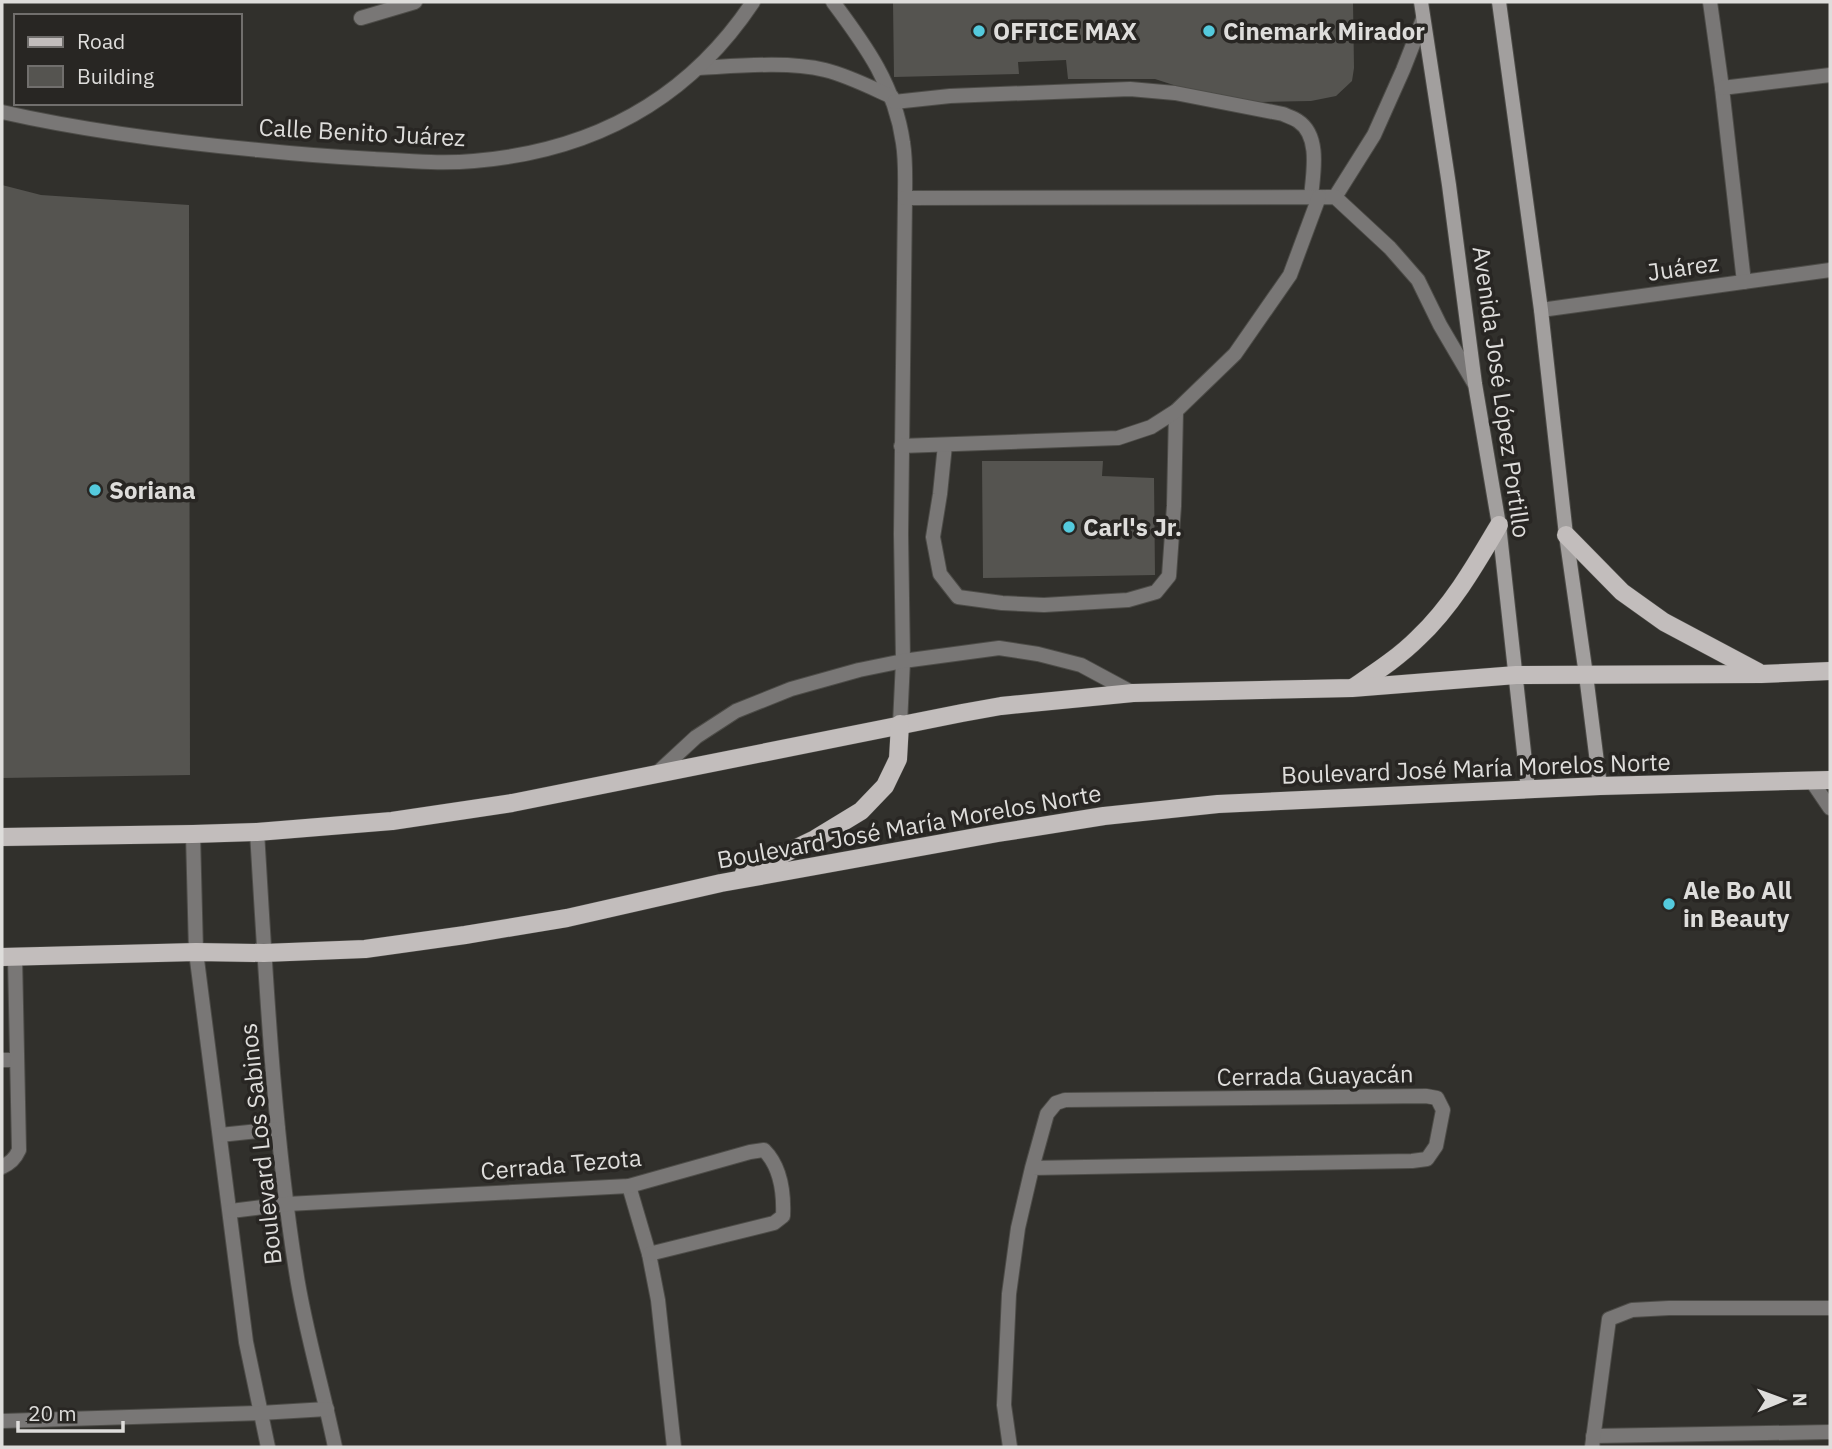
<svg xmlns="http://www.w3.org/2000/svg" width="1832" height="1449" font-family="'IBM Plex Sans',sans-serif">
	<rect width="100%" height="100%" fill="#31302c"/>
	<g fill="#555450">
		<polygon points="893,2 1353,2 1354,68 1352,81 1336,96 1311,101 1260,102 1192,91 1155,79 1068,79 1066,60 1018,62 1019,74 894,77"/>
		<polygon points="2,185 41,195 189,205 190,775 2,778"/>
		<polygon points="982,461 1103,461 1102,476 1154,478 1155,575 983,578"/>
	</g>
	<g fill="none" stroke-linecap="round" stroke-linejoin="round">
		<defs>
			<g id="lane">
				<path d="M833,2C866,46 895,86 903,143C906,161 905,180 905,198L901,534L903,661L900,724"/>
				<path d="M699,68C737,66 788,61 825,70C849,76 870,87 892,97"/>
				<path d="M894,102L950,96L1130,89L1175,93L1283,114C1287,116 1294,118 1298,121C1321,136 1313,174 1311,197"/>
				<polyline points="1335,197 1374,135 1403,70 1423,19"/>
				<polyline points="905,198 1335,197 1390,248 1418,280 1440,325 1474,383"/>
				<polyline points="945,445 940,494 933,537 940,574 958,597 1002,603 1044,605 1128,600 1156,592 1169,576 1174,506 1176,411"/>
				<polyline points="901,446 1118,438 1151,427 1176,411 1235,354 1290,275 1319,197"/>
				<polyline points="656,774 696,737 736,711 791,689 859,670 903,661 999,648 1038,654 1081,665 1133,693"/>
				<polyline points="1811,780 1830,808"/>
				<polyline points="2,1060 17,1060"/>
				<path d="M2,1167C10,1163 15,1159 19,1150L15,957"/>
				<polyline points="1593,1436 1830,1432"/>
				<polyline points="1592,1447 1609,1319 1632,1310 1669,1308 1830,1308"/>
			</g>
			<g id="street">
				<polyline points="1710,2 1722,88 1744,282"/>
				<polyline points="361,18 415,2"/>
				<polyline points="1722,88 1830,75"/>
				<path d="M2,112C86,131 172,142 258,150C297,154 335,157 374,159C407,161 441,164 474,161C592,151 687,101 753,2"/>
				<polyline points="1541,310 1830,270"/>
				<path d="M257,832C266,978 273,1126 296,1271C305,1331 323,1388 335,1447"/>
				<polyline points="193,834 196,952 246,1342 268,1447"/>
				<polyline points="220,1135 278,1129"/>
				<polyline points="629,1186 649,1254 658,1300 674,1447"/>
				<path d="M231,1211L287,1204L629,1186L750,1152L764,1150C781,1167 784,1193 783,1216L774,1223L649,1254"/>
				<polyline points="2,1421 260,1413 327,1409"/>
				<polyline points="1010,1447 1004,1405 1009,1294 1018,1228 1032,1168 1047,1114 1056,1103 1065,1100 1426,1096 1437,1098 1443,1110 1436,1146 1427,1159 1412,1161 1032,1168"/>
			</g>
			<g id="secondary">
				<polyline points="1421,2 1449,185 1475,384 1499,525 1528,789"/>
				<polyline points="1499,2 1541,310 1566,535 1586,675 1600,786"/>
			</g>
			<g id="primary">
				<polyline points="1566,535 1622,592 1664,622 1758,672"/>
				<path d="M1354,687C1376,672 1399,657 1418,638C1452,606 1476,564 1499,525"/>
				<polyline points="2,837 193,834 257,832 392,821 512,803 962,713 1001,706 1133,693 1352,688 1516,675 1761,674 1830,671"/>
				<polyline points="744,873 815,839 861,811 885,786 898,759 900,724"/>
				<polyline points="2,957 196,952 264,953 365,949 465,935 567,918 721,883 998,833 1104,816 1218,804 1600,786 1830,780"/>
			</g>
		</defs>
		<use href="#lane" stroke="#4d4c48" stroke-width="16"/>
		<use href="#street" stroke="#4d4c48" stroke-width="16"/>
		<use href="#secondary" stroke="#4d4c48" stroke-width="16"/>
		<use href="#primary" stroke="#4d4c48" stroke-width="19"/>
		<use href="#lane" stroke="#797776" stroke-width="14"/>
		<use href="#street" stroke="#797776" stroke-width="14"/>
		<use href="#secondary" stroke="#a29f9e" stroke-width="14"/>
		<use href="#primary" stroke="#c2bdbc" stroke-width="18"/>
	</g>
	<g fill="#54cadd" stroke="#282623" stroke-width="2.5">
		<circle cx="979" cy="31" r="7"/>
		<circle cx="1209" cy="31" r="7"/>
		<circle cx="95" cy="490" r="7"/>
		<circle cx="1069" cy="527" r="7"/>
		<circle cx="1669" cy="904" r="7"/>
	</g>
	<g text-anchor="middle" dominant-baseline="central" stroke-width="7" stroke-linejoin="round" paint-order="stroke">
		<g font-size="24" font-weight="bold" fill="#dedddb" stroke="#282623" text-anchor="start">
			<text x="993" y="31">OFFICE MAX</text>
			<text x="1223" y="31">Cinemark Mirador</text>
			<text x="109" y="490">Soriana</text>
			<text x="1083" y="527">Carl's Jr.</text>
			<text x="1683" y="890">Ale Bo All<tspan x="1683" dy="28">in Beauty</tspan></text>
		</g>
		<g font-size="24" fill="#dedddb" stroke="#282623">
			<text transform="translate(362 132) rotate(3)">Calle Benito Juárez</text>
			<text transform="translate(1683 267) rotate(-8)">Juárez</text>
			<text transform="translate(1502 392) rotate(82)">Avenida José López Portillo</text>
			<text transform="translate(1476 768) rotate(-2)">Boulevard José María Morelos Norte</text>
			<text transform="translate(909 826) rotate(-10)">Boulevard José María Morelos Norte</text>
			<text transform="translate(1315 1075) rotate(-1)">Cerrada Guayacán</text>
			<text transform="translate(260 1144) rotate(-96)">Boulevard Los Sabinos</text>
			<text transform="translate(561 1164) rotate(-5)">Cerrada Tezota</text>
		</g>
	</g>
	<rect width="1832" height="1449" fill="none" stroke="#dedddb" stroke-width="7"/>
	<rect x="14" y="14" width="228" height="91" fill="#282623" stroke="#716f6d" stroke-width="2"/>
	<rect x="28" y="37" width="35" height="10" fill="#c2bdbc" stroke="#716f6d" stroke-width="2"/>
	<text x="77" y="49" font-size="21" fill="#dedddb">Road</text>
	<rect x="28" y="66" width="35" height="21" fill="#555450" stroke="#716f6d" stroke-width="2"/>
	<text x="77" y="84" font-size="21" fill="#dedddb">Building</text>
	<g transform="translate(1783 1400) rotate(89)" stroke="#282623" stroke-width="5" paint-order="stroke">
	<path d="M0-5L12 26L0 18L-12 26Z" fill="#dedddb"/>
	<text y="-10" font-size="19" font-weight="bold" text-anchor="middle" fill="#dedddb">N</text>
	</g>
	<path d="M18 1421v10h105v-10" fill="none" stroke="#dedddb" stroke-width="3.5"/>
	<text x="28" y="1421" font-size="21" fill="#dedddb" stroke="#282623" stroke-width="5" paint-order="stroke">20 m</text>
</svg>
